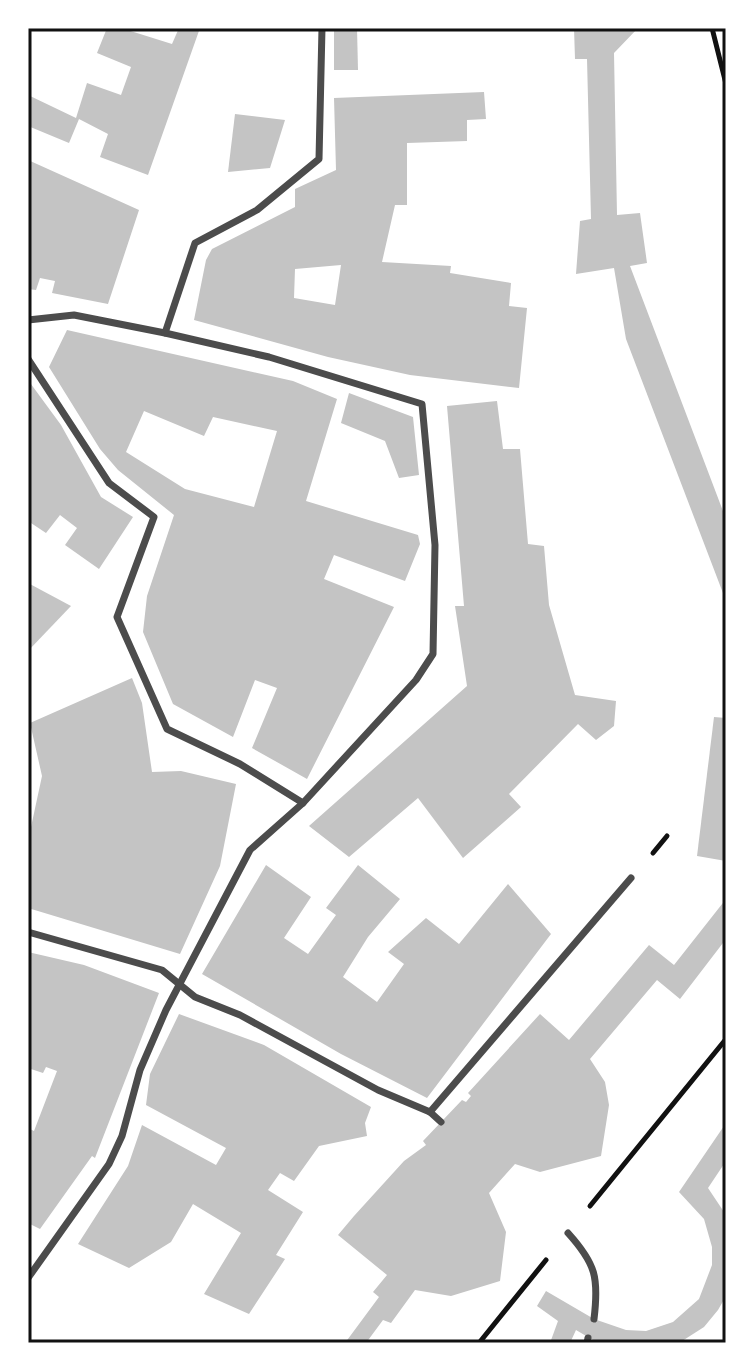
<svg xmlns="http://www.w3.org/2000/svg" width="754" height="1371" font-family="Arial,sans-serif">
	<rect width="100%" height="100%" fill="#fff"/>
	<g fill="#c4c4c4" fill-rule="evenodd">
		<polygon points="107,28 121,28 172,44 179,28 200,28 148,175 100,157 108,134 79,119 69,143 28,126 28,95 76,118 87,83 121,95 131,67 97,53"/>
		<polygon points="334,28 357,28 358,70 334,70"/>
		<polygon points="574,28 638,28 614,53 617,215 640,213 647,263 630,266 726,519 726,601 626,339 614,268 576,274 580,221 591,219 587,59 575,59"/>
		<path d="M484,92L486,119L467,120V141L407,143V205H395L382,262L451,266L450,273L511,283L509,306L527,308L519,388L410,375L328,357L194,320L206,260L212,249L295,207V189L336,170L334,98ZM341,265L335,305L294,298L295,269Z"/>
		<polygon points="235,114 285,120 270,168 228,172"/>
		<polygon points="28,160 139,210 108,304 52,293 55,281 40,278 36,290 28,289"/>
		<path d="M67,330L293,381L337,399L306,501L418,535L420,544L405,581L334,555L324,579L394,607L307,779L252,748L277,688L255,680L233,737L173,704L143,632L147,596L174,515L118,470L100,449L49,367ZM144,411L204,436L213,417L277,431L254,507L185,489L126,452Z"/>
		<polygon points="28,380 61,425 101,497 133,517 99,569 65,545 77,528 60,515 46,533 28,521"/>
		<polygon points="349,393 413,417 419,475 399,478 385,441 341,423"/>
		<polygon points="497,401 503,449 520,449 528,544 544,546 549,605 575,695 616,701 614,726 596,740 578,724 509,794 521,807 463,858 418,798 349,857 309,826 467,686 455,606 464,606 447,406"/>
		<polygon points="28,583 71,606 28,651"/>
		<polygon points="132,678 142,703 152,772 181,771 236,784 220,866 180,954 28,908 28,841 42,776 30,723"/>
		<polygon points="714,717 726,718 726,861 697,856"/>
		<polygon points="266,865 311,897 284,938 308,954 336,915 326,908 358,865 400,899 368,937 343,977 377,1002 404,964 388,952 426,918 459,944 508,884 551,934 427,1098 341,1054 202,974"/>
		<polygon points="726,899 726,939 680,999 657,980 590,1059 605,1082 609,1105 601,1156 540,1172 515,1164 489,1193 506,1232 500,1281 451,1296 415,1290 391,1323 383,1320 366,1343 345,1343 379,1297 373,1292 387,1275 338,1235 354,1216 404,1161 426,1145 423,1141 462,1100 466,1102 471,1096 468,1093 540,1014 569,1040 649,945 674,965"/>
		<polygon points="28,952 84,965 159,993 95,1158 92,1156 40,1229 28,1223 28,1128 34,1131 57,1071 46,1067 43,1073 28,1068"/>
		<polygon points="179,1014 264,1045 371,1107 365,1123 367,1136 319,1146 294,1181 280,1173 268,1190 303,1212 276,1255 285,1259 249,1314 204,1294 241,1233 193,1204 171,1242 129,1268 78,1244 128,1166 142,1125 216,1165 226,1148 146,1105 150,1074"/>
		<polygon points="726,1123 726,1161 708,1188 726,1215 726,1296 718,1310 704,1327 679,1343 598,1343 576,1330 570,1343 550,1343 558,1321 537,1306 546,1291 594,1319 626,1330 646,1331 673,1322 699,1299 712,1265 712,1247 704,1219 679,1192"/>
	</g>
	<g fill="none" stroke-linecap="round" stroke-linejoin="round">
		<g stroke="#111" stroke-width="5">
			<polyline points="712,28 726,84"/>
			<polyline points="653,853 667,836"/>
			<polyline points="590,1206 726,1039"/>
			<polyline points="479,1343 546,1260"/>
		</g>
		<g stroke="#4c4c4c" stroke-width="7">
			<polyline points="28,320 74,315 165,333 269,357 422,404 435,545 433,654 416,680 303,803 250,850 166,1010 140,1070 122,1136 109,1164 28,1278"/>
			<polyline points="165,333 195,243 257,210 319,159 322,28"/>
			<polyline points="28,359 109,483 154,517 117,617 167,729 240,764 303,803"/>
			<polyline points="28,932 162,970 195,997 240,1015 378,1090 430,1112 441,1122"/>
			<polyline points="430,1112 631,878"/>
			<path d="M568,1233C596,1264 599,1278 594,1319"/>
			<polyline points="587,1343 588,1338"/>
		</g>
	</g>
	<rect width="754" height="1371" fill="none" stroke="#ffffff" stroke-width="60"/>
	<rect x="30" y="30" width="694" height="1311" fill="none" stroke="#111" stroke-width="3"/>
</svg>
